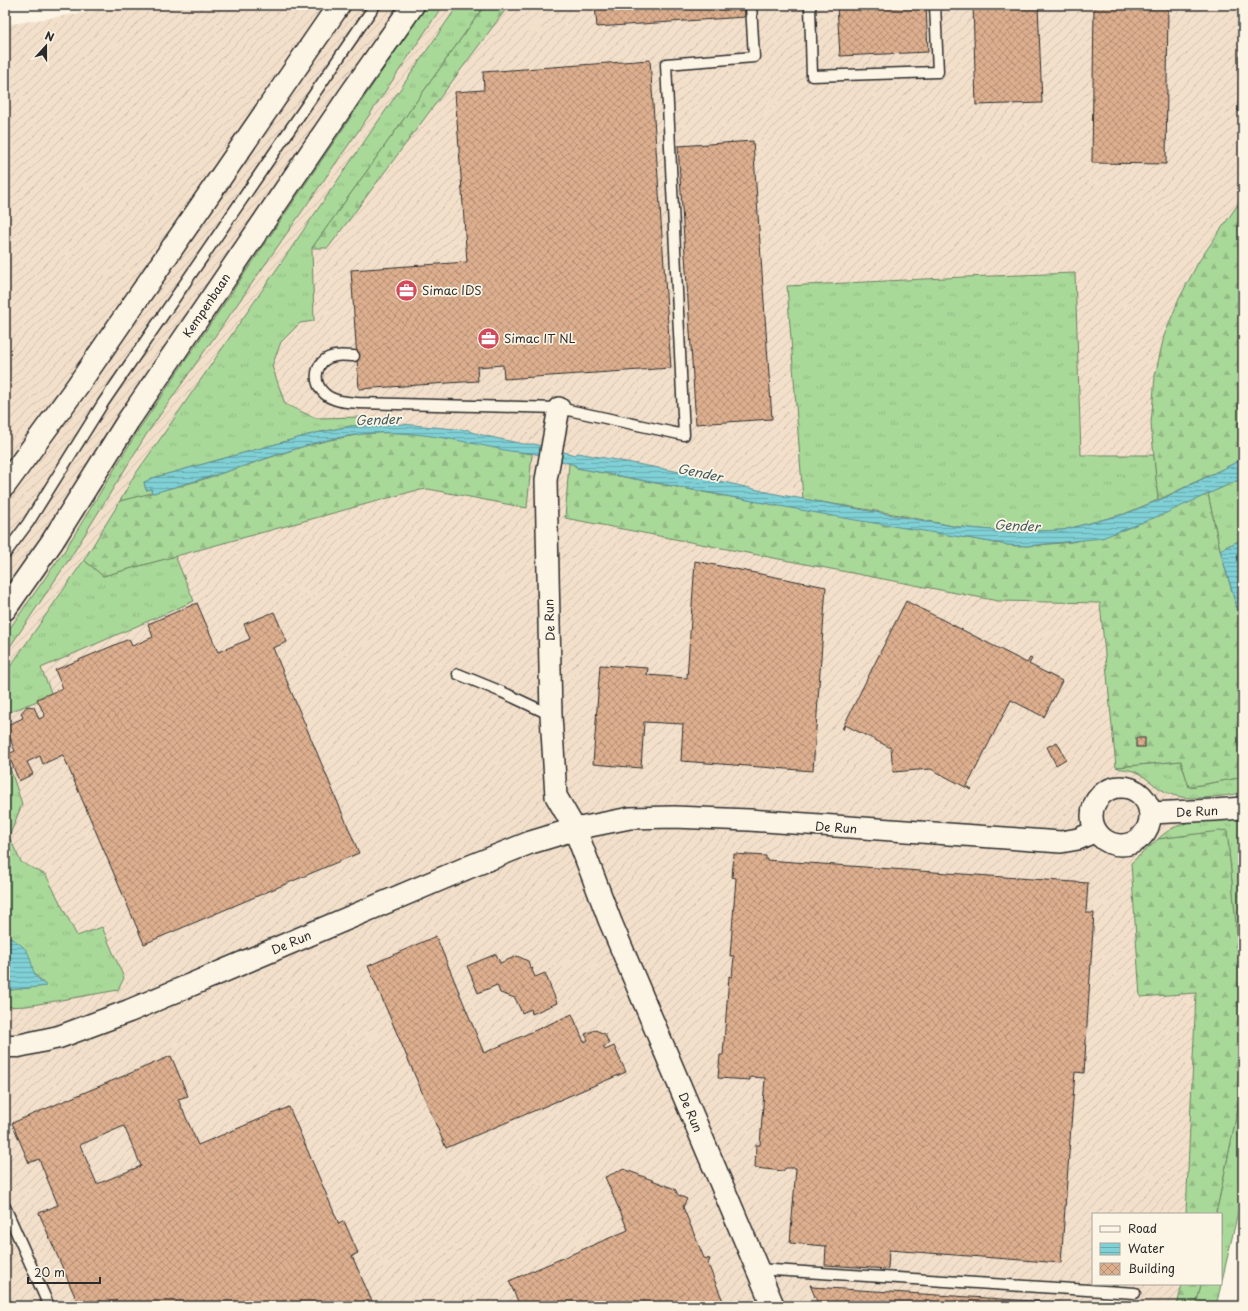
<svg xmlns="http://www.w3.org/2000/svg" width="1248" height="1311" font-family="'Playpen Sans',sans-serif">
	<defs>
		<pattern id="industrial-furrows" width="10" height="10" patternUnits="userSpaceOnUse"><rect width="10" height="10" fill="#f3e0cb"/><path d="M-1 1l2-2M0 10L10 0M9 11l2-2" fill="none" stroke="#d0c0ae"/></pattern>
		<pattern id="grass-tufts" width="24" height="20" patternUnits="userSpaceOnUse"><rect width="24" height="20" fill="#a9d999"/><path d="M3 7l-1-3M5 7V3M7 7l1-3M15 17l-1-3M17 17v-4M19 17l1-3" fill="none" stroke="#92ba84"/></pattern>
		<pattern id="forest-firs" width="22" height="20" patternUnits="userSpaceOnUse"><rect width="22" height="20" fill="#a9d999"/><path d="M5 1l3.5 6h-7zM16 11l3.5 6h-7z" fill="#92ba84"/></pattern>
		<pattern id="water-rules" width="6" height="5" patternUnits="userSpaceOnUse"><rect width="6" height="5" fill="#80d1d6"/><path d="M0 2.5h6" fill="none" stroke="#69aaae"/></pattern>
		<pattern id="building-cross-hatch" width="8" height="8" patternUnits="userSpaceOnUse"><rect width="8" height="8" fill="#ddaf8e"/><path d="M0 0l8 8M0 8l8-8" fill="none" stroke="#b38f74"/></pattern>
	</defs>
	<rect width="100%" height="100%" fill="#fcf5e5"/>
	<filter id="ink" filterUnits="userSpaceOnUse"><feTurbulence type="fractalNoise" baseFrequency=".025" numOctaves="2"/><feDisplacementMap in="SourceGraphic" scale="8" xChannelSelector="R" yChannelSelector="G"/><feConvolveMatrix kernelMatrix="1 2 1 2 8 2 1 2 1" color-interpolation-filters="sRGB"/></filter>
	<g filter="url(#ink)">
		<polygon fill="url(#industrial-furrows)" points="132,5 1243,5 1243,221 1163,379 1199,821 1243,976 1243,1150 1221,1214 1093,1214 1093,1284 1211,1284 1206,1306 5,1306 5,25"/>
		<g fill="url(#grass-tufts)" stroke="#6a8262">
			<polygon points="427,5 443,5 368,117 146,435 72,555 5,654 5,635 65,550 139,429"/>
			<polygon points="458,5 485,5 312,248 314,321 300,323 281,342 272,366 285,404 315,418 363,417 364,426 351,426 316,433 149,479 150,480 144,482 146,490 152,489 151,491 154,493 120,501 134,476 158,442"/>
			<polygon points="1075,273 1081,455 1154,455 1158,500 1124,514 1063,530 1014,532 958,527 894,514 803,499 787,286 964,277"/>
			<polygon points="1243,478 1243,539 1220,550 1208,494"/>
			<polygon points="175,556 194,601 41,668 52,695 5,714 5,674 84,560 103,576"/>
			<polygon points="5,753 22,804 9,837 21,862 46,875 77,936 102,927 124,978 118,990 27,1006 5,1007 5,989 10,990 46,986 32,971 27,952 5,935"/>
			<path d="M1181,761L1189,787L1238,778L1243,776V793C1222,796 1190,802 1170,794C1157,789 1148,778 1136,772C1130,769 1121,770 1116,767Z"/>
			<path d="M1243,818V997L1227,831L1158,839C1182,816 1211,820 1243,818Z"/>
			<polygon points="1243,1084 1243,1191 1216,1306 1196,1306 1201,1284 1221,1284 1221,1214 1216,1214"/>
		</g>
		<g fill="url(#forest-firs)" stroke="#6a8262">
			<polygon points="485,5 509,5 328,248 312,248"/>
			<polygon points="1243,197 1243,459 1158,500 1151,424 1155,376 1164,336 1179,299 1199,261"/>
			<path d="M387,432C406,433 424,434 443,437C473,442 502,450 532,454L527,508L428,489L414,491L103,576L84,560L120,501L198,481L305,446L330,440L362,434Z"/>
			<polygon points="569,463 575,465 577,468 708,493 1008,545 1027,546 1072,542 1123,530 1208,494 1220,550 1243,630 1243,776 1238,778 1189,787 1181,761 1116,767 1100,603 998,601 565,518"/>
			<polygon points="1227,830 1243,997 1243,1084 1216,1214 1186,1214 1196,993 1140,997 1131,863 1158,839"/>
			<polygon points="1182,1284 1201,1284 1196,1306 1177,1306"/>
		</g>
		<g fill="url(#water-rules)" stroke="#5e8f92">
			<path d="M402,424L466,430L467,429L471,432L486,436L523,444H534L575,455L578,453L680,472L776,494L958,527L1014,532L1063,530L1125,514L1164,498L1243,459V478L1164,514L1102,538L1027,546L1008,545L979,540L849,519L577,468L575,465C560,461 546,456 531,453C522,452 513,452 504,450C457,440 411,429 363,434C322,438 283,453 244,466C214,476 184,484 154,493L151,492L152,489L146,490L144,482L149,480V479L316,433L351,426Z"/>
			<polygon points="1243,539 1243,628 1220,550"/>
			<path d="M5,935C12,939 24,945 28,953C35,968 29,974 47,986L10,990L5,989Z"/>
		</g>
		<g fill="url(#building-cross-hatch)" stroke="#2b2b2b" fill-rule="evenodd">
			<polygon points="83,5 108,5 84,9"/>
			<polygon points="595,5 744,5 745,17 597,27"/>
			<polygon points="837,5 926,5 928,52 840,56"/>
			<polygon points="973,5 1038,5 1042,103 976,105"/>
			<polygon points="1094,5 1168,5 1166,164 1092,163"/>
			<polygon points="1242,5 1243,5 1243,112 1238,111"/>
			<polygon points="650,60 671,368 504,379 503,365 477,367 478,381 359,389 351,270 467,262 455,92 484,90 483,72"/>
			<polygon points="753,141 772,419 696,424 678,146"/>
			<polygon points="695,561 826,587 813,771 681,761 683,724 644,722 641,768 593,764 600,665 648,668 647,675 687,678"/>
			<polygon points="906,601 1027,663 1030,658 1032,659 1029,664 1062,681 1044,717 1011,700 967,786 972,789 971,790 931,769 893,772 891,748 845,725 843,730 842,729"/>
			<polygon points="197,603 218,652 250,639 244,624 274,612 287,642 273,648 359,853 144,944 63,755 43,764 40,756 27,762 33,774 19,781 8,754 15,751 5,726 23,718 21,713 27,706 34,707 39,719 45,716 37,699 63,688 55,670 129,639 132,646 153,637 148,624"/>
			<rect x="1136" y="738" width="9" height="9"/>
			<polygon points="1057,742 1066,759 1056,765 1047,747"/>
			<polygon points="734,854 766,856 766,860 1088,883 1086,913 1094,913 1084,1073 1075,1072 1061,1263 889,1250 888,1269 825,1265 826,1246 790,1243 796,1168 786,1168 783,1171 755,1168 756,1145 760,1145 765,1078 750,1077 750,1080 718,1078 720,1055 723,1055 729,976 732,977 734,956 730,956 736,878 732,877"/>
			<polygon points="436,936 484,1053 572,1014 584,1042 588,1040 585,1034 595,1030 605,1034 609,1044 603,1047 605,1050 614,1046 626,1072 446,1148 368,966"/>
			<polygon points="496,954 500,963 517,956 528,961 531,969 533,968 532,970 535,977 545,973 557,1003 532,1014 531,1009 522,1013 515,998 500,993 497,985 478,993 467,966"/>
			<path d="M171,1056L188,1096L178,1099L198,1145L289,1107L339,1224L344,1221L358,1253L352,1256L374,1306H79L39,1213L58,1205L39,1159L29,1163L12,1123ZM124,1126L141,1166L97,1184L80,1145Z"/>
			<polygon points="624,1169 675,1189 678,1195 687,1199 683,1207 704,1258 710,1259 708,1264 725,1306 520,1306 509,1281 628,1230 605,1177"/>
			<polygon points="810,1285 811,1285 812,1287 1064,1303 1064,1306 819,1306"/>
		</g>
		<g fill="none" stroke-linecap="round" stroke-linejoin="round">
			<defs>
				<g id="service">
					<polyline points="810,5 812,76 938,72 935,5"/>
					<path d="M354,356C348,356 341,355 335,356C315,359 311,382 325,394C334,402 348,402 358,403L559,408L684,435L666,64L754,57L751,5"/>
					<polyline points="5,554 28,523 103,403 375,5"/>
					<polyline points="458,674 502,692 551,715"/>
					<polyline points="5,1207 49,1306"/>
					<polyline points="757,1269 1135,1293"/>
				</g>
				<g id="minor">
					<polyline points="559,408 546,480 551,715 556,796 575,829 630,818 674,817 749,820 1061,842 1078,839 1096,831"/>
					<circle cx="1121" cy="816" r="29"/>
					<polyline points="1150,813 1214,810 1243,808"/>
				</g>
				<polyline id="tertiary" points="5,1046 18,1046 59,1037 129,1011 469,867 529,843 575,829 610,921 773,1306"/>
				<g id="secondary">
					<polyline points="5,485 78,385 339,5"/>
					<polyline points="5,609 52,542 128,421 350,95 413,5"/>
				</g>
			</defs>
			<use href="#service" stroke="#2b2b2b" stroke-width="13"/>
			<use href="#minor" stroke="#2b2b2b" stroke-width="24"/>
			<use href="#tertiary" stroke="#2b2b2b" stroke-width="25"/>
			<use href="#secondary" stroke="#2b2b2b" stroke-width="25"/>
			<use href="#service" stroke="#fcf5e5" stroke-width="10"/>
			<use href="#minor" stroke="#fcf5e5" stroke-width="21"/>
			<use href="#tertiary" stroke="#fcf5e5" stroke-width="22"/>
			<use href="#secondary" stroke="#fcf5e5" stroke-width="22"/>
		</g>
	</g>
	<defs>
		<symbol id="office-disc" viewBox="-11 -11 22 22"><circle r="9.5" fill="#d1495b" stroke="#fcf5e5"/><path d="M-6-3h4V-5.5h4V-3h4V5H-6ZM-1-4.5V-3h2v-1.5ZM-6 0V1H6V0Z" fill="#fff"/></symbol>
	</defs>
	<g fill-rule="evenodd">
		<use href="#office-disc" x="394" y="278" width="25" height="25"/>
		<use href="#office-disc" x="476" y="326" width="25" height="25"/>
	</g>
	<g text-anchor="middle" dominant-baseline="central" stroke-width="3.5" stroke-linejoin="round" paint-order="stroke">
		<g font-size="12" fill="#2b2b2b" stroke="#fcf5e5" text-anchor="start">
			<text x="422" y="290">Simac IDS</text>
			<text x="504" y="338">Simac IT NL</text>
		</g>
		<g font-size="12" fill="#2b2b2b" stroke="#fcf5e5">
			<text transform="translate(206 305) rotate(-56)">Kempenbaan</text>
			<text transform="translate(549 620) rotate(-92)">De Run</text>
			<text transform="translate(1197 811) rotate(-3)">De Run</text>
			<text transform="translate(836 827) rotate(4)">De Run</text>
			<text transform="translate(291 942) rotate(-23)">De Run</text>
			<text transform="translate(691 1112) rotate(67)">De Run</text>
		</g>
		<g font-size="13" font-style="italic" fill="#445d5e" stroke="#fcf5e5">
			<text transform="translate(378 419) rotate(-2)">Gender</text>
			<text transform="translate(700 472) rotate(12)">Gender</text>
			<text transform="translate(1017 525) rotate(3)">Gender</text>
		</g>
	</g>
	<rect width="1248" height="1311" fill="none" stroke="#fcf5e5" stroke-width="20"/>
	<rect x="10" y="10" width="1228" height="1291" fill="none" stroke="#2b2b2b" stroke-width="1.5" filter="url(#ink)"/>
	<rect x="1092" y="1213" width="130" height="72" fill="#fcf5e5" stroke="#a8a49b"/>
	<rect x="1100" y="1226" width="20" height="6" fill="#fcf5e5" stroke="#a8a49b"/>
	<text x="1128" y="1233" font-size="12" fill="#2b2b2b">Road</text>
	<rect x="1100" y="1243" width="20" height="12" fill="url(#water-rules)" stroke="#a8a49b"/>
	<text x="1128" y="1253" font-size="12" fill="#2b2b2b">Water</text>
	<rect x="1100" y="1263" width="20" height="12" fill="url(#building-cross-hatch)" stroke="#a8a49b"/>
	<text x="1128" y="1273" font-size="12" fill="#2b2b2b">Building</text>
	<g transform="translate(46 46) rotate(21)" stroke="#fcf5e5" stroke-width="3" paint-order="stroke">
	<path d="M0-3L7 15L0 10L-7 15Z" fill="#2b2b2b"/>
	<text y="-6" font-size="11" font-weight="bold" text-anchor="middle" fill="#2b2b2b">N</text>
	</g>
	<path d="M28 1277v6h72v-6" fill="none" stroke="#2b2b2b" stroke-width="2"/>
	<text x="34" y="1277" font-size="12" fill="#2b2b2b" stroke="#fcf5e5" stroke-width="3" paint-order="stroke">20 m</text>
</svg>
